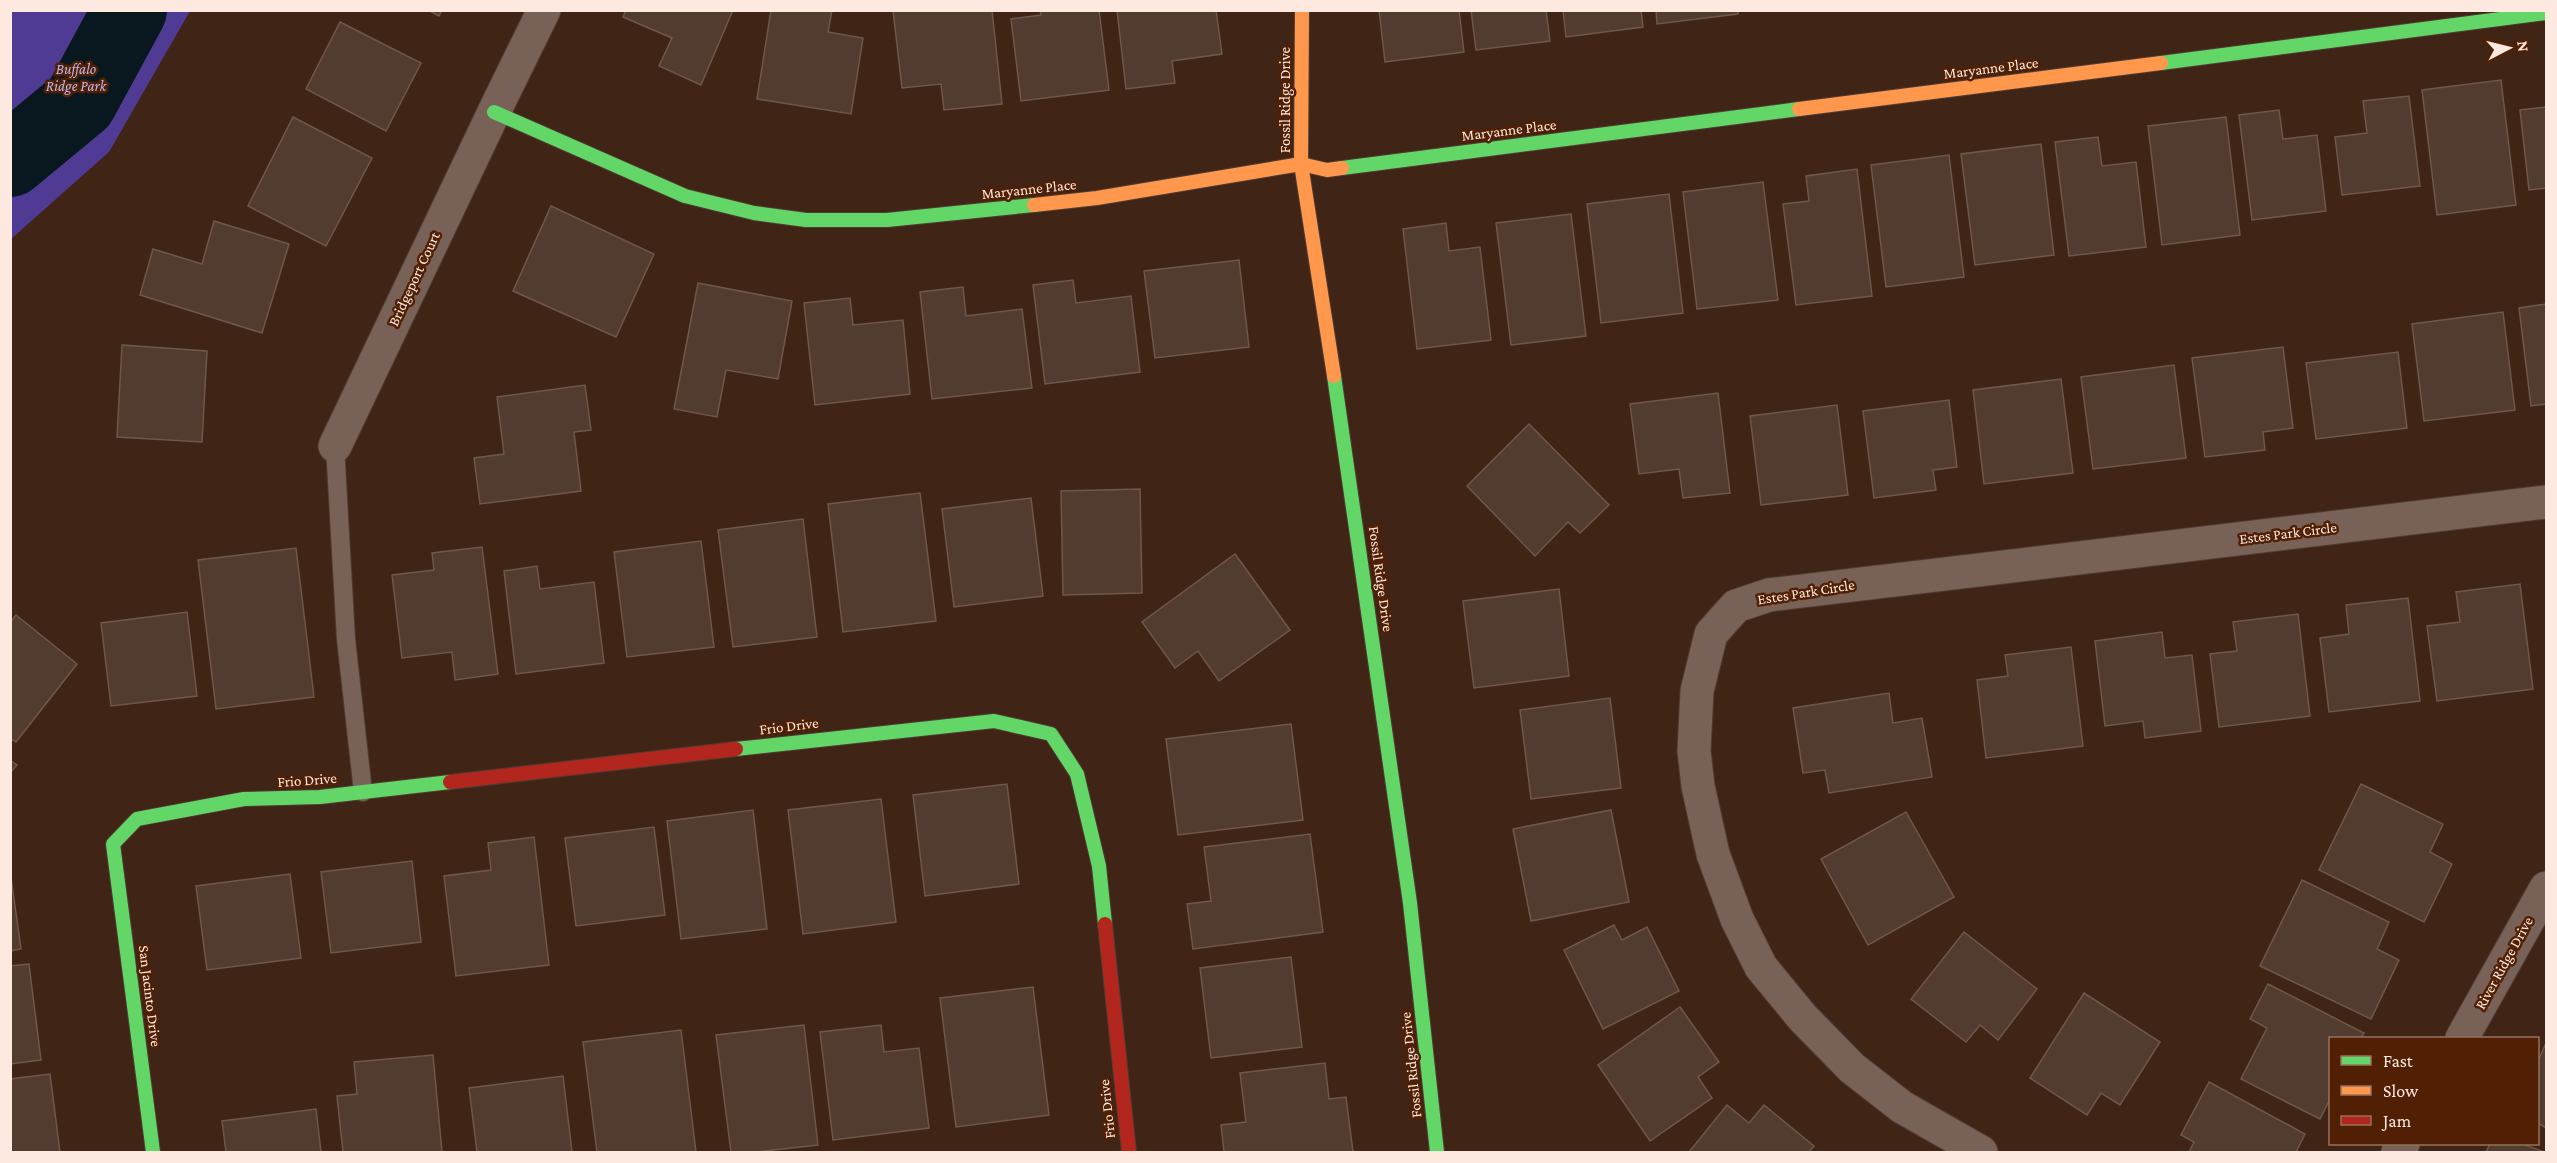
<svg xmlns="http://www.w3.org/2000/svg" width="2557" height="1163" font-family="'Crimson Pro',serif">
	<rect width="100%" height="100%" fill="#402516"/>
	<polygon fill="#4f3b93" points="11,10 190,11 109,152 11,239"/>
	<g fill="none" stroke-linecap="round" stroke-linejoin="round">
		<polyline stroke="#08181e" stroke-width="74" points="10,160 80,102 130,10"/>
	</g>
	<g fill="#523c30" stroke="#6e574b" stroke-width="1.5">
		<polygon points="428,10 442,10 439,16"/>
		<polygon points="626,10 733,10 701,85 659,66 672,38 623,17"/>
		<polygon points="771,10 832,10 828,32 863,38 851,114 757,99"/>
		<polygon points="893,10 992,10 1002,104 944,110 941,84 902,88"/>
		<polygon points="1040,10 1099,10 1109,90 1021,101 1011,19 1041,15"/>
		<polygon points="1117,10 1216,10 1222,54 1172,61 1175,83 1126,89"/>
		<polygon points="1379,10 1459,10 1464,52 1385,62"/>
		<polygon points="1471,10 1546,10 1550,41 1476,50"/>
		<polygon points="1563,10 1641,10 1643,27 1566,37"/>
		<polygon points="1656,10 1738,10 1738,14 1657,24"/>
		<polygon points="340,22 421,63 386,131 306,89"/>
		<polygon points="2501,80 2516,205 2437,215 2422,90"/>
		<polygon points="2409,96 2420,186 2342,195 2335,137 2367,133 2363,101"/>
		<polygon points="2546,107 2546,188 2529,190 2520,110"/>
		<polygon points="2279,110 2283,139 2317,135 2326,211 2252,220 2239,115"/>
		<polygon points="293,117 372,158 326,246 248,206"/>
		<polygon points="2226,117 2240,235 2162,245 2148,126"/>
		<polygon points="2098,137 2102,166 2136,162 2146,247 2069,256 2055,142"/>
		<polygon points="2041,144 2054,255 1975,265 1961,154"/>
		<polygon points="1949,155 1964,277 1886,287 1871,165"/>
		<polygon points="1857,169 1872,296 1796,305 1783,204 1809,201 1806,176"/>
		<polygon points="1763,182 1778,300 1697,309 1683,192"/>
		<polygon points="1669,194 1683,313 1601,323 1587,204"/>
		<polygon points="551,206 654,254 616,337 513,291"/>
		<polygon points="1571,214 1586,336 1511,345 1496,223"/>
		<polygon points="214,221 289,244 262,333 140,295 153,249 202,264"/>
		<polygon points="1446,223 1449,251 1480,247 1491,340 1417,349 1403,229"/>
		<polygon points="1239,260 1249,347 1155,358 1144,271"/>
		<polygon points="1073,280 1076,303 1131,296 1140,372 1045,384 1033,285"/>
		<polygon points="698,283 792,301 778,379 726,370 717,417 674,409"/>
		<polygon points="963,287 966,316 1022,309 1032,388 932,399 920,292"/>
		<polygon points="850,298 853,325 903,320 910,394 815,405 804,303"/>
		<polygon points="2546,304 2546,404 2531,406 2519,308"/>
		<polygon points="2503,312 2515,410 2424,421 2412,324"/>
		<polygon points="122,345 207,351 202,442 117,437"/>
		<polygon points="2283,347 2293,428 2263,432 2265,450 2205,457 2192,358"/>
		<polygon points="2398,352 2407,428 2316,439 2306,363"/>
		<polygon points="2174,365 2186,458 2093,469 2081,377"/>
		<polygon points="2061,379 2073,473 1984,484 1973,390"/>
		<polygon points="585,385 591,430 574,432 581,491 480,504 474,458 504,454 497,397"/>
		<polygon points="1718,393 1730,493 1683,498 1679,469 1639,474 1630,404"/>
		<polygon points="1949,400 1957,467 1933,470 1936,490 1874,498 1863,411"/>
		<polygon points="1837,405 1848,495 1761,505 1750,416"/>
		<polygon points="1529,424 1609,505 1580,533 1568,522 1535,556 1467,486"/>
		<polygon points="1140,489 1142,593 1063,595 1061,491"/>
		<polygon points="920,493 936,621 843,632 828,504"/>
		<polygon points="1031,498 1043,596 954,607 942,509"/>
		<polygon points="803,519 817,637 733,647 718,530"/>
		<polygon points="701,541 714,647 627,657 614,552"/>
		<polygon points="482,547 498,674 455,680 452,652 402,658 392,575 434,570 432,553"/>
		<polygon points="296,548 314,697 216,709 198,560"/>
		<polygon points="1235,554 1290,630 1219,681 1198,651 1175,668 1142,622"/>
		<polygon points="537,566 540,589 594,582 604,663 516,674 504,571"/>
		<polygon points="2520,584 2533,689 2437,701 2427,626 2460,622 2456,592"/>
		<polygon points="1559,589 1569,676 1474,688 1463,601"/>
		<polygon points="2408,598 2420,701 2329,712 2320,638 2349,634 2346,605"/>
		<polygon points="187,612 197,696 111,706 101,623"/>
		<polygon points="2298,614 2310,716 2219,727 2210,654 2237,651 2233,622"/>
		<polygon points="16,615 77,664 16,742 10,738 10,623"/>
		<polygon points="2162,632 2165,658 2192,655 2201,731 2145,738 2143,721 2105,726 2095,641"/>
		<polygon points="2071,647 2083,746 1986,758 1977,680 2008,676 2005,655"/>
		<polygon points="1889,693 1893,723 1922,718 1932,777 1829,793 1825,770 1803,773 1793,708"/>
		<polygon points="1610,698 1621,788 1531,799 1520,710"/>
		<polygon points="1291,724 1303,820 1178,835 1166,739"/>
		<polygon points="10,760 17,765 10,773"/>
		<polygon points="1007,784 1019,884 925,896 913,795"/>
		<polygon points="2361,784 2443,824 2430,852 2452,864 2424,922 2319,870"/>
		<polygon points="881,799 896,922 803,934 788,810"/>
		<polygon points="753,810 767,929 681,939 667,821"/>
		<polygon points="1611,810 1629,902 1531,921 1513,829"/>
		<polygon points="1906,812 1954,897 1868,945 1821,859"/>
		<polygon points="654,827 665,915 576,926 565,838"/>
		<polygon points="1310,834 1323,932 1193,949 1187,904 1211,901 1204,847"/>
		<polygon points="534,837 549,965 456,976 444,876 491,870 488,843"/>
		<polygon points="412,861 421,942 331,953 321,872"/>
		<polygon points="10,870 21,949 10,951"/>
		<polygon points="290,874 301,958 207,970 196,886"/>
		<polygon points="2302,880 2389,922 2377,949 2399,960 2371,1019 2260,966"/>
		<polygon points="1614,925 1622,940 1647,927 1679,991 1603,1029 1564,950"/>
		<polygon points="1964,932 2037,989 1998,1040 1980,1025 1966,1042 1911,999"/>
		<polygon points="1291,957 1302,1047 1211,1058 1200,968"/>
		<polygon points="29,964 41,1060 10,1064 10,966"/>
		<polygon points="2268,984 2364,1033 2361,1038 2330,1038 2330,1099 2320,1119 2241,1079 2267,1028 2250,1019"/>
		<polygon points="1033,987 1049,1115 956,1127 940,998"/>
		<polygon points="2084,993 2160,1042 2120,1105 2101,1093 2087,1115 2030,1078"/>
		<polygon points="1680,1007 1719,1062 1698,1077 1712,1098 1650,1141 1598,1065"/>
		<polygon points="804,1025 818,1145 756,1152 731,1152 716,1035"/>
		<polygon points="881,1025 884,1052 919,1048 929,1128 833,1140 820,1032"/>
		<polygon points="681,1030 696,1152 597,1152 583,1042"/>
		<polygon points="2546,1043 2546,1128 2538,1123 2538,1061"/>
		<polygon points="433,1055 442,1152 343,1152 337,1096 357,1094 354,1062"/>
		<polygon points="1325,1063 1329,1099 1346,1097 1353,1152 1224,1152 1221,1125 1246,1122 1240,1073"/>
		<polygon points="50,1074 60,1152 10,1152 10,1079"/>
		<polygon points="563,1076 572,1152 477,1152 469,1088"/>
		<polygon points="2209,1082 2305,1134 2296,1152 2189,1152 2194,1142 2181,1135"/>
		<polygon points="1727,1105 1749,1123 1764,1105 1814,1146 1809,1152 1689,1152"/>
		<polygon points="316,1109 321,1152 226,1152 222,1121"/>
		<polygon points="2490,1144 2523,1144 2544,1152 2486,1152"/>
	</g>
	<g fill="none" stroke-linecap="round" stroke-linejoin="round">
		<defs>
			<polyline id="lane" points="335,446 346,639 363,792"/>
			<g id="street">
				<polyline points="335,446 494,112 544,10"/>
				<polyline points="2462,1038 2546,888"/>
				<polyline points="1981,1152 1902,1107 1852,1068 1803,1018 1761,967 1737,919 1713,854 1698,786 1694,751 1697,691 1711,634 1736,606 1769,595 2546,502"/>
				<polyline points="2398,1152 2403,1144"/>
			</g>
			<g id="fast">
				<polyline points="2161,63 2546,13"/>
				<polyline points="494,112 685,196 754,213 806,220 887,220 1034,205"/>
				<polyline points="1342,168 1799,109"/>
				<polyline points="1334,376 1410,903 1437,1152"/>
				<polyline points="736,749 994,721 1051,734 1077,774 1099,866 1105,924"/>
				<polyline points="153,1152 113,844 137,819 244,799 320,797 450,782"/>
			</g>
			<g id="slow">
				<polyline points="1302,10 1301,164 1334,376"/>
				<polyline points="1799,109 2161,63"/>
				<polyline points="1034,205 1097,198 1301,164 1327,170 1342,168"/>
			</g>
			<g id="jam">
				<polyline points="450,782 736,749"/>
				<polyline points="1105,924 1129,1152"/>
			</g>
		</defs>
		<use href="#lane" stroke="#4f3c33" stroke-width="20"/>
		<use href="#street" stroke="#4f3c33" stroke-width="35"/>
		<use href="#fast" stroke="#4f3c33" stroke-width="16"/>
		<use href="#slow" stroke="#4f3c33" stroke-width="16"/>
		<use href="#jam" stroke="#4f3c33" stroke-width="16"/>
		<use href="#lane" stroke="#786257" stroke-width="18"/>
		<use href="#street" stroke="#786257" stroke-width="33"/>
		<use href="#fast" stroke="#63d668" stroke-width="14"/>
		<use href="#slow" stroke="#ff974d" stroke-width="14"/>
		<use href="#jam" stroke="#b3261e" stroke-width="14"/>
	</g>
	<g text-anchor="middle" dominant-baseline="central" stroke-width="5" stroke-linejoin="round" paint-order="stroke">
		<g font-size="15" fill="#fde9e0" stroke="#512004">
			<text transform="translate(1991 68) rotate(-7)">Maryanne Place</text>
			<text transform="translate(1285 100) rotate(-90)">Fossil Ridge Drive</text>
			<text transform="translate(1509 130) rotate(-7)">Maryanne Place</text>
			<text transform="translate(1029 189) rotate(-6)">Maryanne Place</text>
			<text transform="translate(414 279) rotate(-65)">Bridgeport Court</text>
			<text transform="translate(2288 533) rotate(-7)">Estes Park Circle</text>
			<text transform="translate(1381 579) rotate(82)">Fossil Ridge Drive</text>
			<text transform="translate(1806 592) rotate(-9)">Estes Park Circle</text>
			<text transform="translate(789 726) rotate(-7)">Frio Drive</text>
			<text transform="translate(307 780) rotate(-4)">Frio Drive</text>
			<text transform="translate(2504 963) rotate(-61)">River Ridge Drive</text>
			<text transform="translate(150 996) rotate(83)">San Jacinto Drive</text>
			<text transform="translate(1411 1065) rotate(-96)">Fossil Ridge Drive</text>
			<text transform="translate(1107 1109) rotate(-96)">Frio Drive</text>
		</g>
		<g font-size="15" font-style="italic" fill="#bbb9f1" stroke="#512004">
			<text x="76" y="69">Buffalo<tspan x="76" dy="17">Ridge Park</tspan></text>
		</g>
	</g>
	<rect width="2557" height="1163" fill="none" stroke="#fde9e0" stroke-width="24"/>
	<rect x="2329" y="1037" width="210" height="108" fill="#512004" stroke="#96705c" stroke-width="1.5"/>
	<rect x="2341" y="1056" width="30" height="9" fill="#63d668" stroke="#96705c" stroke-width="1.5"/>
	<text x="2383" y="1067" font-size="18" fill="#fde9e0">Fast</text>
	<rect x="2341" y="1086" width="30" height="9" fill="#ff974d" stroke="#96705c" stroke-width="1.5"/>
	<text x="2383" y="1097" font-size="18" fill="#fde9e0">Slow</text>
	<rect x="2341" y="1116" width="30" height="9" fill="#b3261e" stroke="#96705c" stroke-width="1.5"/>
	<text x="2383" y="1127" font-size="18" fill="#fde9e0">Jam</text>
	<g transform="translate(2509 48) rotate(83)" stroke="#512004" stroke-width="4.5" paint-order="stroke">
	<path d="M0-4.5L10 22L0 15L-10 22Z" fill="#fde9e0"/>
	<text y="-9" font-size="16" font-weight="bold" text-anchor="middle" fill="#fde9e0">N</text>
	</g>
</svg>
